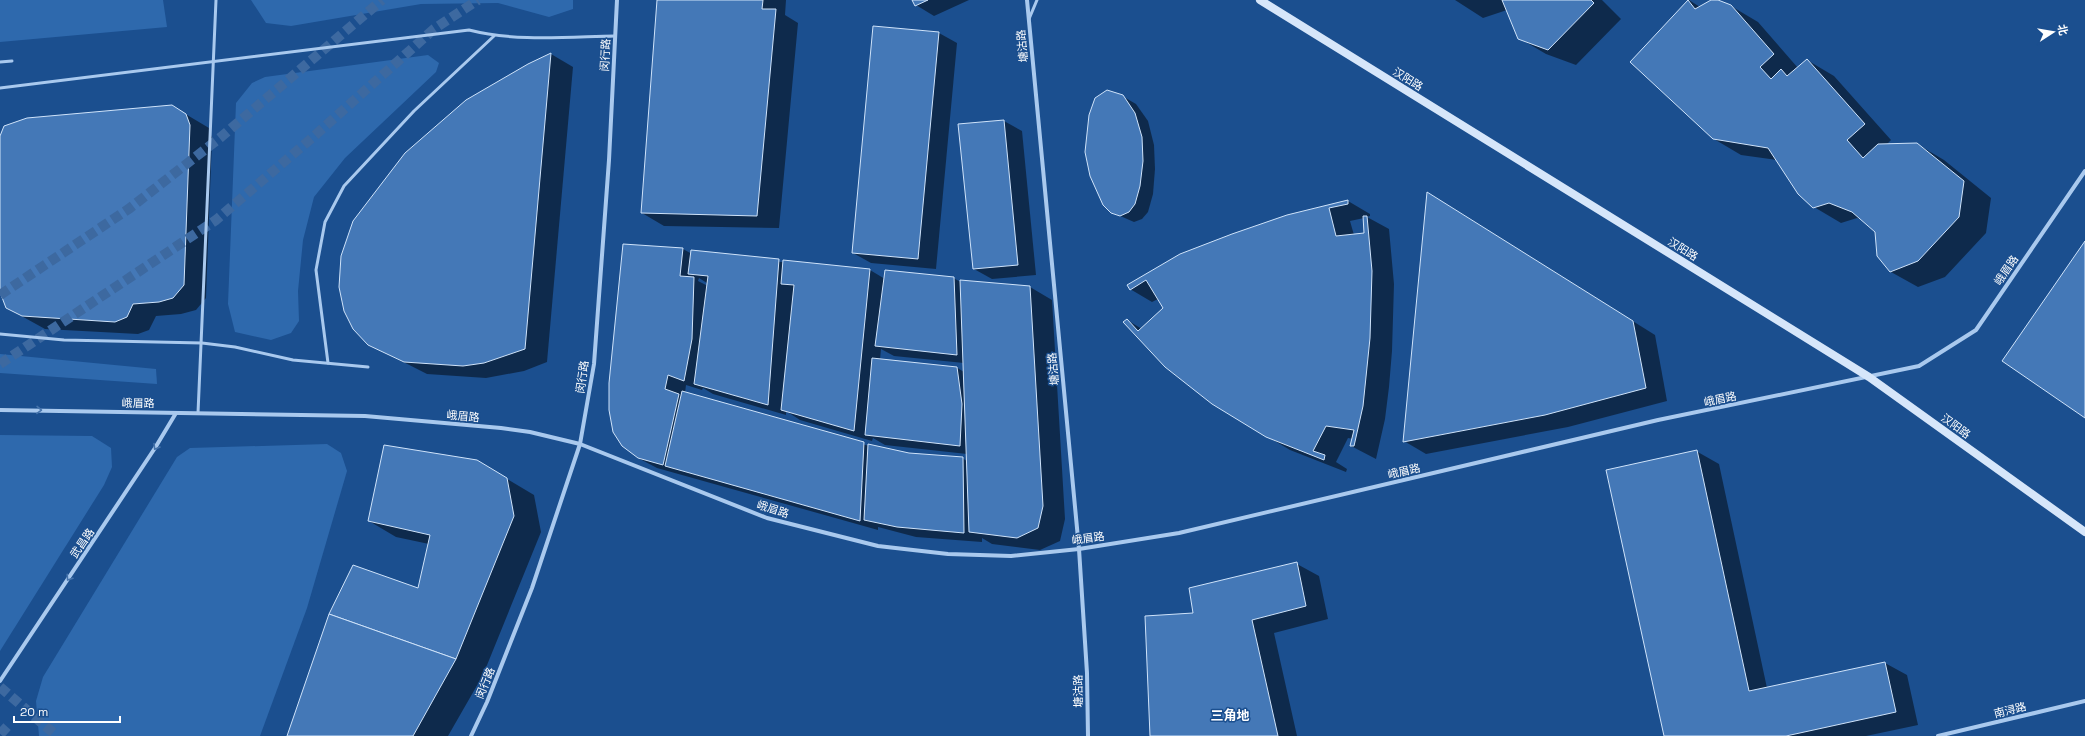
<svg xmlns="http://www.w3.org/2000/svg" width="2085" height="736" font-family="'Space Grotesk','Noto Sans SC',sans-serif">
	<rect width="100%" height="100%" fill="#1b4f8f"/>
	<g fill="#2e69ad">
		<polygon points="0,0 163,0 167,27 0,42"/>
		<polygon points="251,0 573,0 573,9 549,17 498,3 421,4 291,26 266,23"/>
		<polygon points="428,55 439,63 436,72 345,158 314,197 303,240 298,291 299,321 291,333 271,340 235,332 228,304 236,103 252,83 265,77"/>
		<polygon points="0,354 156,369 157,384 0,373"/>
		<polygon points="0,435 92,436 111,448 112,467 104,485 0,651"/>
		<polygon points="327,444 341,453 347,471 307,608 260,736 39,736 36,701 43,677 177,457 190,448"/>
	</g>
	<g fill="#0007" fill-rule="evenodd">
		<polygon points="658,0 786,0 785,15 798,23 779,228 664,226 642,213"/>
		<polygon points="914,0 969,0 934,16 916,5"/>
		<polygon points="1455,0 1602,0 1621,19 1576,65 1546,54 1519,38 1507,10 1483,18"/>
		<polygon points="1689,0 1700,7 1713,0 1731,6 1758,22 1798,68 1807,60 1834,76 1891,140 1886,145 1917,144 1944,160 1991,198 1986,233 1945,277 1918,287 1891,272 1878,255 1875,232 1862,220 1857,218 1841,223 1814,207 1777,160 1741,155 1714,139 1632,62"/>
		<polygon points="874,27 939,33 957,43 936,269 871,263 853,253"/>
		<polygon points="551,54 573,67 547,362 524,371 486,378 427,374 368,344 529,65"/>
		<polygon points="1122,96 1136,104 1148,121 1154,145 1155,169 1153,194 1148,212 1142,219 1134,222 1111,212 1086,152 1090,115"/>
		<polygon points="172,106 209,128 212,138 206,298 196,310 181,314 156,316 149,330 138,334 45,329 7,308 0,289 0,138"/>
		<polygon points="1004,121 1022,131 1036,275 992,279 974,269"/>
		<path d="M1348,201L1370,214V216L1367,217L1389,229L1394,284L1392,351L1389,387L1385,419L1376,459L1351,446L1353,439L1348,438L1336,462L1347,469L1346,472L1290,450L1212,403L1127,320L1142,329L1164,308L1158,299L1152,302L1130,289L1180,255ZM1364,218L1366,234L1354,235L1350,221Z"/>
		<polygon points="1449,206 1655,335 1667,401 1568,427 1426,454 1404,441"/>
		<path d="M683,249L692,254L870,270L885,279L953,278L961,282L1030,287L1052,300L1065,519L1060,541L1040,550L992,544L982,538V542L916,537L878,527V530L657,468L638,458ZM699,278L707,283L708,286L698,281ZM881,349L894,356L964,363V372L956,367L880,360ZM686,385L702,390L703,388L713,394L786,415V411L800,420L872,441L873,438L885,445L967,454V461L962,458L909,454L869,446L685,393Z"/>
		<polygon points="1696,451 1719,464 1767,688 1885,663 1907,675 1918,725 1866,736 1665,736"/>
		<polygon points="477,461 534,495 541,532 483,675 448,736 288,736 418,589 429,544 396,537 369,521"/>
		<polygon points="1297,564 1319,576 1328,619 1274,633 1297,736 1151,736 1194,614"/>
	</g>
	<g fill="#4478b7" stroke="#cfe3fa">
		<polygon points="657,0 763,0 762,9 776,9 757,216 641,213"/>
		<polygon points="912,0 928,0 915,6"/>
		<polygon points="1502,0 1591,0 1594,3 1548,50 1518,39"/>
		<polygon points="1688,0 1695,9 1711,0 1718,0 1731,5 1774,54 1760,67 1771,79 1781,69 1787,76 1807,59 1865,124 1847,140 1863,158 1878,144 1917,143 1964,181 1959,217 1918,261 1890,272 1877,256 1875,232 1852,212 1829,203 1813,208 1798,194 1768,148 1713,139 1630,62"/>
		<polygon points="873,26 939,32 918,259 852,253"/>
		<polygon points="551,53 525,349 484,363 463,366 404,362 368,345 353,329 344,311 339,287 341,256 353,221 405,153 466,100 528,64"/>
		<polygon points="1107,90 1123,95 1135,113 1142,137 1143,161 1140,186 1135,204 1129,212 1120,216 1111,213 1103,205 1090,176 1085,152 1089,115 1095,98"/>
		<polygon points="172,105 186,114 190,125 184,285 173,298 159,302 133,304 127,317 115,322 22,316 6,308 0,292 0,136 4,126 27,118"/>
		<polygon points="1004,120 1018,265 973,269 958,124"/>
		<polygon points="1427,192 1633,321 1646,388 1545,415 1403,442"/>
		<polygon points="1348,200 1348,204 1329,208 1336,236 1364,233 1363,216 1367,216 1372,271 1370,338 1363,406 1354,446 1350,446 1354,430 1326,426 1313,451 1325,455 1324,460 1266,437 1212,404 1165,367 1123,322 1127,319 1138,331 1163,308 1146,280 1130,290 1127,285 1180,254 1232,234 1287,215"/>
		<polygon points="2085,241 2085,418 2002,361"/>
		<polygon points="623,244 683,248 680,276 694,277 692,339 684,381 668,375 665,389 679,394 663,465 638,458 622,446 613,432 609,410 609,383"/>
		<polygon points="691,250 779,259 768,405 694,384 708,276 688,274"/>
		<polygon points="783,260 870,269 854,431 781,410 794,285 781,284"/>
		<polygon points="885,270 954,277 957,355 875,346"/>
		<polygon points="960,280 1030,286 1043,506 1038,528 1017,538 969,532"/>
		<polygon points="872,358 957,367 962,404 960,446 865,435"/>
		<polygon points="682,391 864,442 860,521 665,466"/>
		<polygon points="868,444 909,453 963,457 964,533 897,527 864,520"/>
		<polygon points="384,445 477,460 507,478 514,516 456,659 329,614 353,565 418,588 430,535 368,521"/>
		<polygon points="1697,450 1749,691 1885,662 1896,712 1786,736 1664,736 1606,470"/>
		<polygon points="1297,562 1306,606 1252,620 1278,736 1150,736 1145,616 1193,613 1189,588"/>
		<polygon points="329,614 456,659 413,736 287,736"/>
	</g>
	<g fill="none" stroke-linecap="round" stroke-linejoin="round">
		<g stroke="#3d69a0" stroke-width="10" stroke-dasharray="10 5" stroke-linecap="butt">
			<polyline points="0,295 130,208 221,137 382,0"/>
			<polyline points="0,364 216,220 312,138 434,29 478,0"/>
			<polyline points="0,687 57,736"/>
			<polyline points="0,727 10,736"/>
		</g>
		<g stroke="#a9c9ee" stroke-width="3">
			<polyline points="1029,19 1037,0"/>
			<polyline points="0,62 12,61"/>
			<path d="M0,88L469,30C516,42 566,37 615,36"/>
			<polyline points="0,334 64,340 202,343 235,347 293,360 368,367"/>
			<polyline points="328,363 316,270 325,222 344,186 414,111 494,36"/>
			<polyline points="198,413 216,0"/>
		</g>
		<g stroke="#a9c9ee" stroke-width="4">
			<polyline points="1027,0 1079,549 1087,673 1088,736"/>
			<polyline points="0,410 365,416 501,428 530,432 580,444 767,518 878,546 948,554 1011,556 1079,549 1179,533 1658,420 1919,366 1976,330 2085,171"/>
			<polyline points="0,681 155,448 176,413"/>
			<polyline points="471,736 487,702 532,588 580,444 594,364 609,160 617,0"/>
			<polyline points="1938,736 2085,701"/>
		</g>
		<polyline stroke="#d6e6fa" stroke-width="8" points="1260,0 1869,377 2085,532"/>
	</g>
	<defs><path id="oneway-chevron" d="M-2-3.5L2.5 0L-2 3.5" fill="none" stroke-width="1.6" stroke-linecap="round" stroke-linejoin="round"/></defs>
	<g stroke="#4674ac">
		<use href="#oneway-chevron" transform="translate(39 410) rotate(1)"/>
		<use href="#oneway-chevron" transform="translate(156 447) rotate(121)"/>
		<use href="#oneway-chevron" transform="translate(69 578) rotate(124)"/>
	</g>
	<g text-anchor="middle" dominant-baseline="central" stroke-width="3" stroke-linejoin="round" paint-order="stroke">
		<g font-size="11" fill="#fff" stroke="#1b4f8f">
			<text transform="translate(1022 46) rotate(-95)">塘沽路</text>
			<text transform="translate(605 55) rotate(-87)">闵行路</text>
			<text transform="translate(1408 79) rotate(32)">汉阳路</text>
			<text transform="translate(1683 249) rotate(32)">汉阳路</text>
			<text transform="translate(2006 270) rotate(-56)">峨眉路</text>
			<text transform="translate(1053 369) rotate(-95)">塘沽路</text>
			<text transform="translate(582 377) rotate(-82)">闵行路</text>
			<text transform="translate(1720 399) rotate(-12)">峨眉路</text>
			<text transform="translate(138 403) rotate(1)">峨眉路</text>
			<text transform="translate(463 416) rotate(5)">峨眉路</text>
			<text transform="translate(1956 426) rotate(36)">汉阳路</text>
			<text transform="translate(1404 471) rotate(-13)">峨眉路</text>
			<text transform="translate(773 509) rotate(18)">峨眉路</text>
			<text transform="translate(1088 538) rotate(-8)">峨眉路</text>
			<text transform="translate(82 543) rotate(-56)">武昌路</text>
			<text transform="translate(485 683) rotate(-68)">闵行路</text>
			<text transform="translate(1078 691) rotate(-91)">塘沽路</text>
			<text transform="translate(2010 710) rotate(-14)">南浔路</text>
		</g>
		<g font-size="13" font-weight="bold" fill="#fff" stroke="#1b4f8f">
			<text x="1230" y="715">三角地</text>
		</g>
	</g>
	<g transform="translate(2053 32) rotate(78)" stroke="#1b4f8f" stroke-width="3" paint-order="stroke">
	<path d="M0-3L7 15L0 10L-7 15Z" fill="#ffffff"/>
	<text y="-6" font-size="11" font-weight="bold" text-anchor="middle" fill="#ffffff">北</text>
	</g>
	<path d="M14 716v6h106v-6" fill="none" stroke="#ffffff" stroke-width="2"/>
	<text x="20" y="716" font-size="12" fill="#ffffff" stroke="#1b4f8f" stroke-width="3" paint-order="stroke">20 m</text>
</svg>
